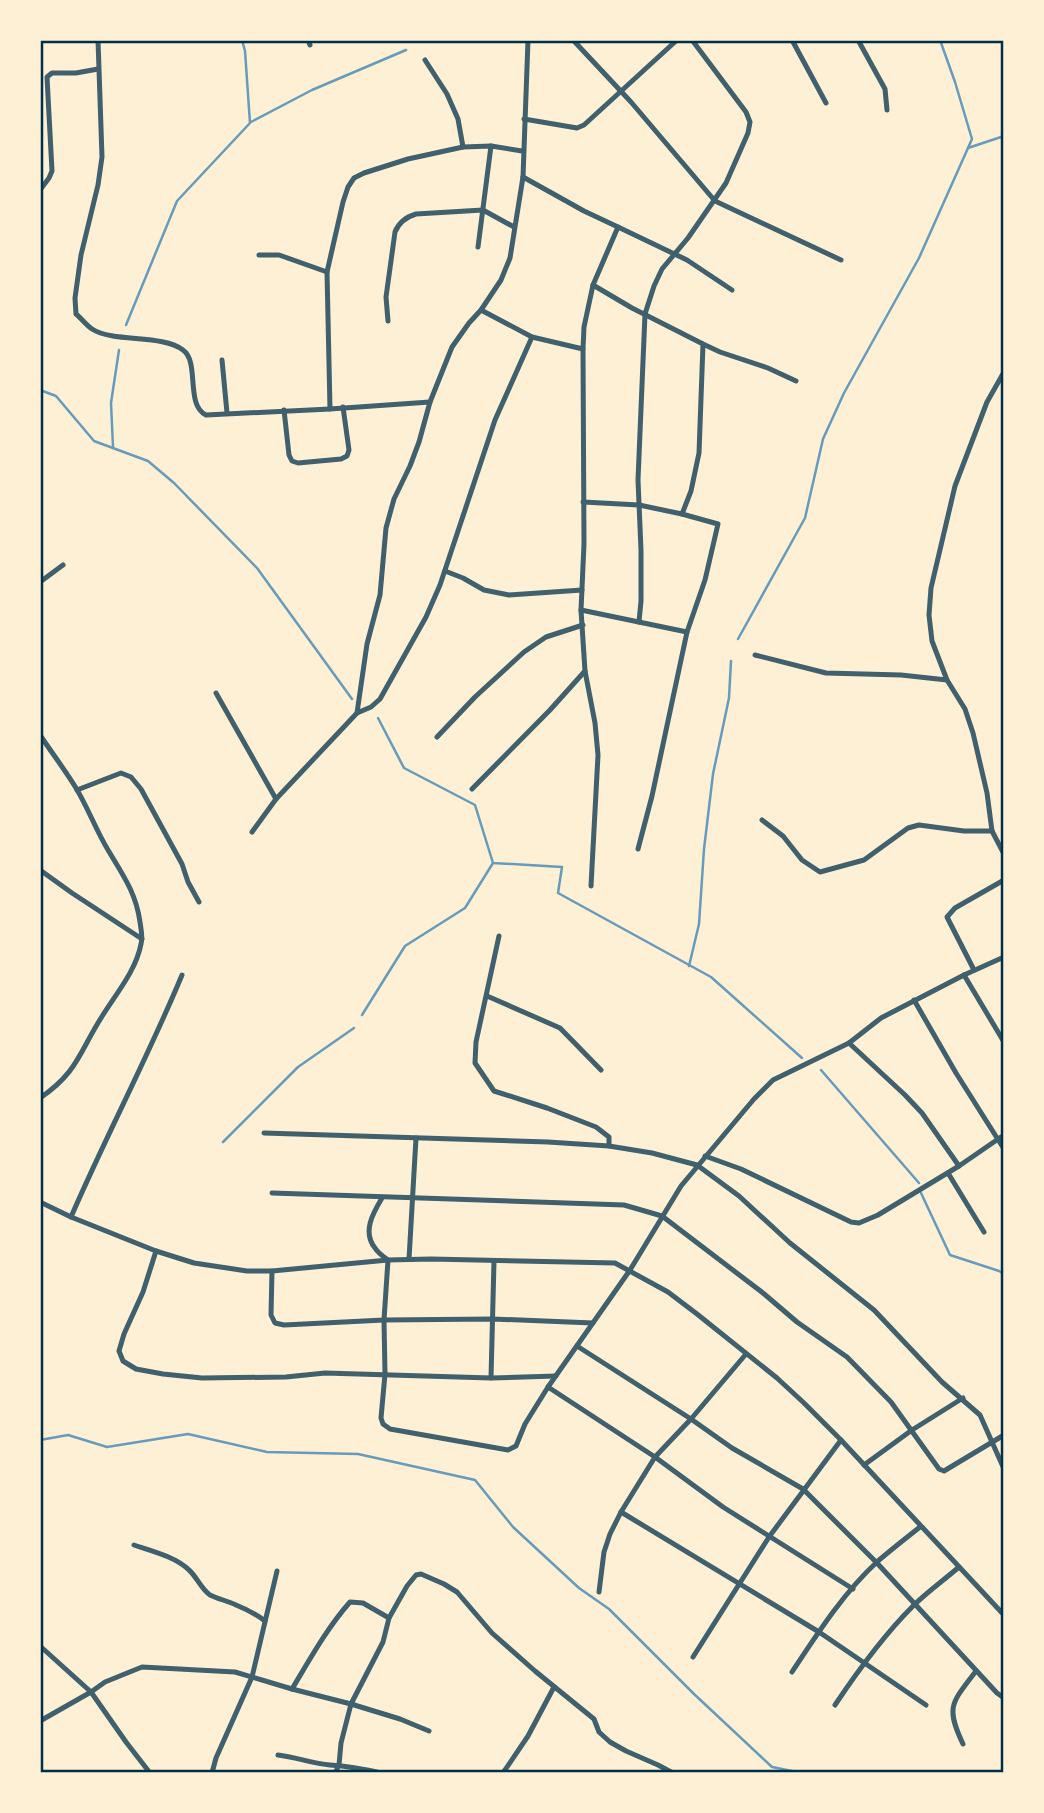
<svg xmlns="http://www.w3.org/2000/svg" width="1044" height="1813" font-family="'PT Sans Narrow',sans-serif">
	<rect width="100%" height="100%" fill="#fdf0d5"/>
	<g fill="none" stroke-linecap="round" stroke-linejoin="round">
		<g stroke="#669bbc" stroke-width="2.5">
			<polyline points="251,122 312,90 406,50"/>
			<polyline points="968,148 1004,136"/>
			<polyline points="126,325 177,201 250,123 245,51 242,40"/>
			<polyline points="40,390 56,396 94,441 148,461 174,483 257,568 352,699"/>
			<polyline points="113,447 111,403 119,350"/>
			<polyline points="738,639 805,518 823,439 844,393 919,258 972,139 955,82 940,40"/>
			<polyline points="378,718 404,768 475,805 493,863 562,867 558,893 711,977 802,1058"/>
			<polyline points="689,966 699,924 704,849 713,774 729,698 731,661"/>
			<polyline points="362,1015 405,946 465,908 493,863"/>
			<polyline points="821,1070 919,1183"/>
			<polyline points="223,1142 298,1067 354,1028"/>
			<polyline points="921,1193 950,1255 999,1271 1004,1274"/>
			<polyline points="40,1440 68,1435 107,1447 188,1434 267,1452 358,1454 475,1480 513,1527 579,1588 609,1609 694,1694 772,1767 802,1773"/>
		</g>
		<g stroke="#3f606c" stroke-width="5">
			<path d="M98,40L102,157L98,185L81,255L75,298L76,314C81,318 86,325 92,329C114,343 162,334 183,350C200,362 185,405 206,415L330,409"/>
			<polyline points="308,40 310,45"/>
			<polyline points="573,40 631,102 715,201 841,260"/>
			<polyline points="792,40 826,103"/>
			<polyline points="858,40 885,89 887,110"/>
			<polyline points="425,60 447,94 458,119 463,147"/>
			<polyline points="524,119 577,128 584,125 677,40"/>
			<polyline points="523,177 584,211 618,227 593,285 584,327 583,349 584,544 581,610 585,671 595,723 598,755 591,886"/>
			<polyline points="40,190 49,178 52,171 47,77 52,73 76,73 98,69"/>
			<polyline points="618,227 687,260 732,290"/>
			<polyline points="478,247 491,146"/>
			<polyline points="259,255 279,255 327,272"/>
			<polyline points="593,285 632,308 703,344 720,352 768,368 796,381"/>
			<polyline points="481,310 532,337 583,349"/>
			<path d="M388,321L386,297L395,232C399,222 406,217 416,214L483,210L514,227"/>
			<polyline points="222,360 227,413"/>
			<polyline points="1004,372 987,402 955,486 931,588 929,615 932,641 947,680 965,709 973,733 987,793 992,831 1004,854"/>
			<polyline points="430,402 330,409 327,272 343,202 348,187 354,178 364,173 408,159 463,147 491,146 522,151"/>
			<polyline points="284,410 289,455 292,461 298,463 341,459 347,456 349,450 343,407"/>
			<polyline points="583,502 639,505 682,514 691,491 699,453 703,344"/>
			<polyline points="445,571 463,578 484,590 509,595 582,590"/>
			<polyline points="40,582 63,565"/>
			<polyline points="581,610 687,632"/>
			<polyline points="639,622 641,601 641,550 638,480 645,314 654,286 662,269 688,238 726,183 748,133 750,122 746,112 692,40"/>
			<polyline points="755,655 826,673 901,675 947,680"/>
			<polyline points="216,693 276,799"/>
			<polyline points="357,713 371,707 380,699 426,617 440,585 495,420 532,337"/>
			<path d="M40,735C52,753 65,770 76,788C88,808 96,830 108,850C123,875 136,893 140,922C141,929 143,937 141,944C136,971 115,995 101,1018C79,1053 77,1073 40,1098"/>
			<polyline points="437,737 475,697 524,652 546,637 583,625"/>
			<polyline points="472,789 550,710 585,671"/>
			<polyline points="77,790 121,773 131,777 141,789 182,864 188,882 199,902"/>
			<polyline points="762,820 783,836 802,860 820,872 864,860 908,828 919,825 964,831 992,831"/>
			<polyline points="252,832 276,799 357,713 367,644 380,595 386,528 394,499 410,466 419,442 430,402 452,347 469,323 481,310 501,280 510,258 523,177 528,40"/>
			<polyline points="638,849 652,796 687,632 705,580 718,524 682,514"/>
			<polyline points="40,870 72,893 142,939"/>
			<polyline points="499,936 476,1042 475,1063 494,1091 547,1108 596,1127 609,1137 609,1146"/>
			<polyline points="974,970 947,917 955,908 1004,880"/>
			<polyline points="964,975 1004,1042"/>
			<polyline points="487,996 560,1028 601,1070"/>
			<polyline points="914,1000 956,1073 1004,1149"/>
			<polyline points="849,1043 905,1095 922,1113 959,1166"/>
			<polyline points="264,1133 548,1142 609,1146 652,1153 697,1165 739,1196 790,1243 874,1310 942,1382 980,1415 1004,1469"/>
			<polyline points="705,1156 741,1169 851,1222 859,1223 878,1215 959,1166 1004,1135"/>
			<polyline points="948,1173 984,1232"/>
			<polyline points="272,1193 624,1205 662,1216 763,1293 797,1322 847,1357 891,1402 939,1469 944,1471 1004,1435"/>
			<path d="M382,1198C373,1213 362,1232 375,1248C378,1253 384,1257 388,1260L384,1320L385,1374L381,1418L383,1424L390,1429L508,1450L516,1446L525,1424L548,1387L630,1270L681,1186L754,1099L773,1080L849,1043L881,1018L964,975L1004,957"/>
			<polyline points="40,1202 71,1217 156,1251 194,1263 247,1271 272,1271 388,1260 431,1259 615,1263 668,1292 697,1314 777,1378 804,1403 841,1440 1004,1615"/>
			<path d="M71,1217C106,1136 148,1057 182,975"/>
			<polyline points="156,1251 143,1292 124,1334 119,1351 123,1361 136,1369 163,1374 202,1378 286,1377 325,1373 491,1378 556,1376"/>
			<polyline points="409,1259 416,1138"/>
			<polyline points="272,1271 271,1315 275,1323 284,1325 384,1320 493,1319 593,1323"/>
			<polyline points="577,1346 691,1419 732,1448 803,1489 877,1563 997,1693 1004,1698"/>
			<polyline points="491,1378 494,1261"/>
			<polyline points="548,1387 655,1457 723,1507 853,1589"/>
			<polyline points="864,1465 912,1430 963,1398"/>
			<polyline points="621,1512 819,1632 926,1705"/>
			<path d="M134,1545C152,1551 176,1557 189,1570C197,1577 201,1589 210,1595C218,1599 228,1601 236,1605C246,1609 256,1614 265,1621"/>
			<polyline points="599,1592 604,1552 610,1534 621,1512 655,1457 691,1419 746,1354"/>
			<polyline points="40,1646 91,1692 126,1742 150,1773"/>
			<polyline points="693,1657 769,1537 841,1440"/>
			<path d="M792,1672C817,1634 844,1592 878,1561C892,1549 906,1538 920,1527"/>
			<path d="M292,1689C310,1659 327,1628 350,1602L363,1603L389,1618"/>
			<path d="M835,1705C859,1669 883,1636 913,1606C927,1592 944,1580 959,1567"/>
			<polyline points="40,1721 91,1692 105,1682 142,1667 235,1672 292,1689 351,1704 400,1719 429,1731"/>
			<path d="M963,1744C945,1706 952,1703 976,1671"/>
			<path d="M278,1755C296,1757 313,1764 330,1765C347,1766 364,1769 381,1773"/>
			<polyline points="212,1773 216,1758 252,1677 277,1571"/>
			<polyline points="335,1773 339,1765 341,1743 351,1704 383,1642 389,1618 407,1586 416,1575 421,1574 444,1584 457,1592 492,1633 535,1671 594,1719 599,1732 610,1742 626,1751 658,1765 673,1773"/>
			<polyline points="503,1773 528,1736 554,1687"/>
		</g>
	</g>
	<rect width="1044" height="1813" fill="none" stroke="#fdf0d5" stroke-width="84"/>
	<rect x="42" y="42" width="960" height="1729" fill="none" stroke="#003049" stroke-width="2.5"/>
</svg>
